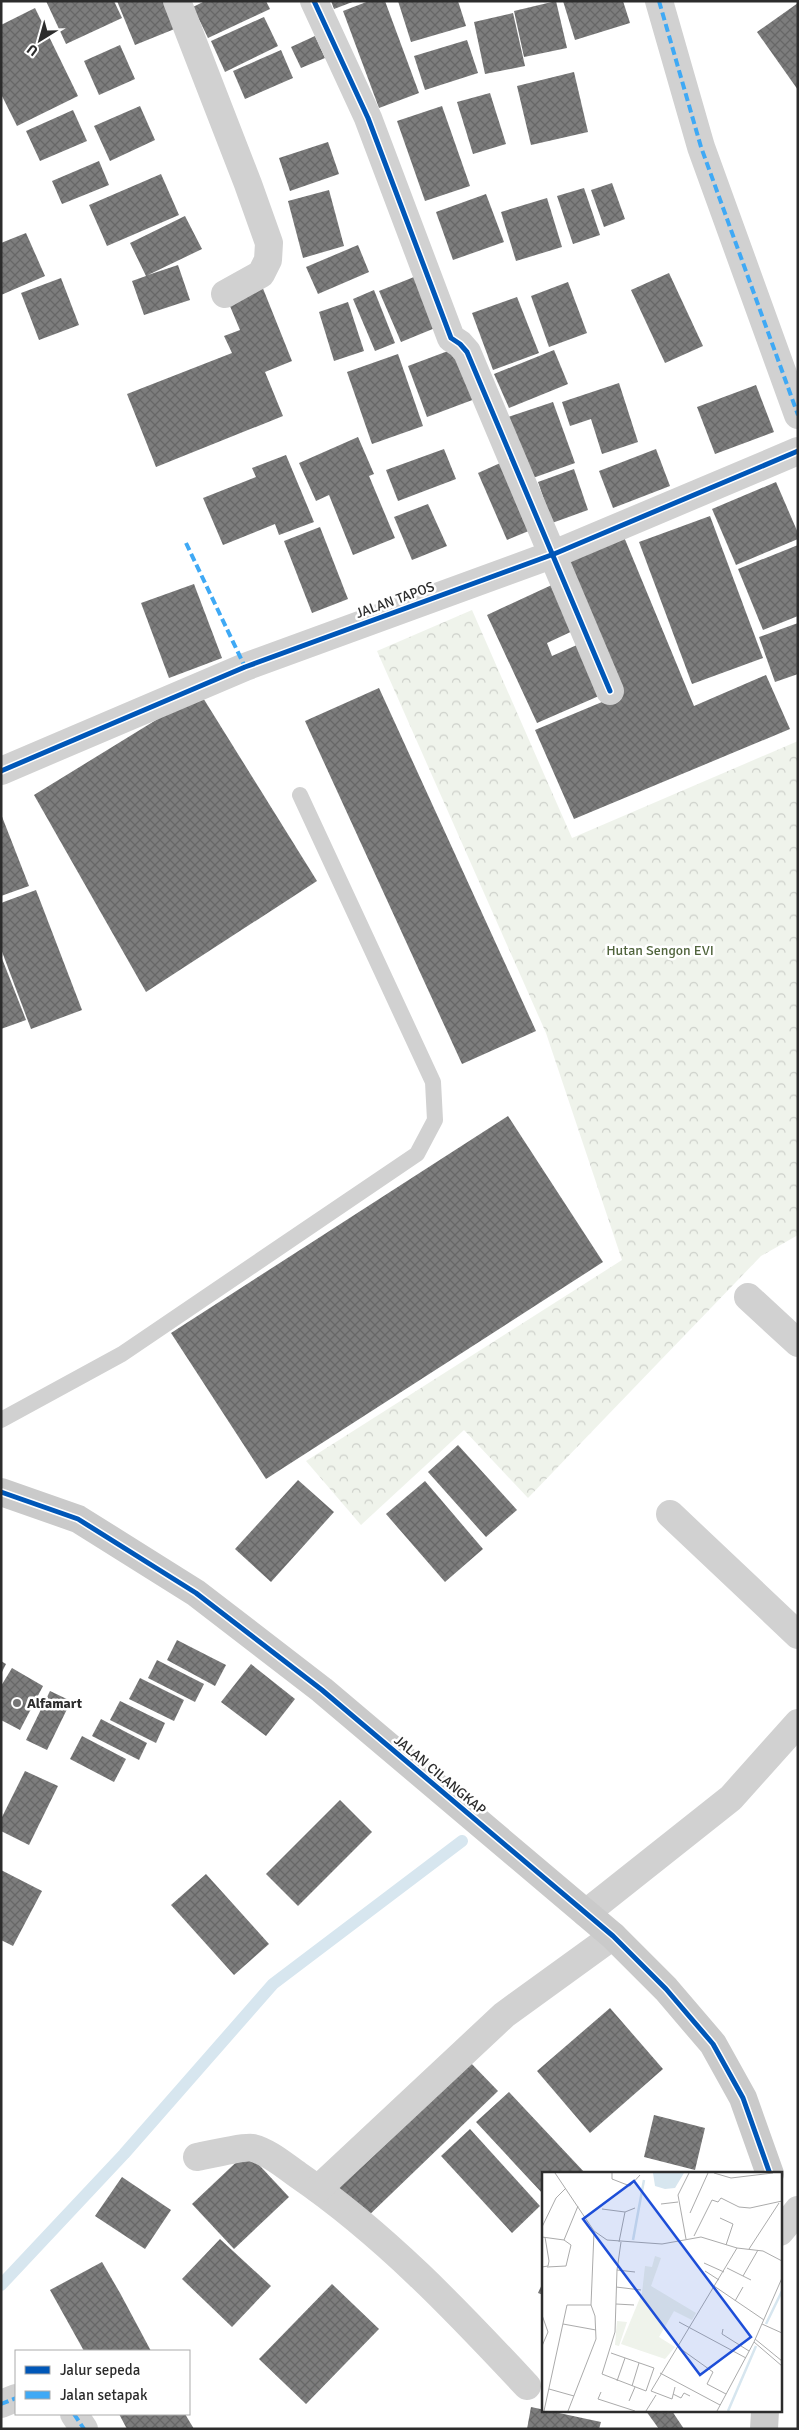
<svg xmlns="http://www.w3.org/2000/svg" width="799" height="2430" font-family="Signika,sans-serif">
	<defs>
		<pattern id="forest-crowns" width="20" height="18" patternUnits="userSpaceOnUse" patternTransform="scale(1.25)"><rect width="20" height="18" fill="#eff3eb"/><path d="M2 6a3 3 0 1 1 6 0M12 15a3 3 0 1 1 6 0" fill="none" stroke="#cdd0ca"/></pattern>
		<pattern id="building-cross-hatch" width="8" height="8" patternUnits="userSpaceOnUse" patternTransform="scale(1.25)"><rect width="8" height="8" fill="#7d7d7d"/><path d="M0 0l8 8M0 8l8-8" fill="none" stroke="#676767"/></pattern>
	</defs>
	<rect width="100%" height="100%" fill="#fff"/>
	<polygon fill="url(#forest-crowns)" points="472,610 572,838 798,741 798,1235 761,1256 528,1498 464,1430 361,1525 306,1461 622,1260 546,1033 377,651"/>
	<g fill="none" stroke-linecap="round" stroke-linejoin="round">
		<polyline stroke="#d7e6ef" stroke-width="12" points="1,2285 124,2154 273,1984 462,1841"/>
	</g>
	<g fill="url(#building-cross-hatch)">
		<polygon points="46,1 114,1 122,18 66,44"/>
		<polygon points="117,1 167,1 177,28 135,45"/>
		<polygon points="205,1 266,1 270,9 208,38 193,7"/>
		<polygon points="331,1 355,1 334,9"/>
		<polygon points="369,1 385,1 419,93 379,108 343,11"/>
		<polygon points="398,1 458,1 466,26 411,42"/>
		<polygon points="556,1 567,48 524,57 514,11"/>
		<polygon points="563,1 623,1 630,23 575,40"/>
		<polygon points="798,3 798,90 757,32"/>
		<polygon points="35,8 78,96 17,126 1,94 1,25"/>
		<polygon points="513,13 525,66 485,74 474,22"/>
		<polygon points="264,17 278,46 225,72 211,41"/>
		<polygon points="315,36 325,58 301,68 291,47"/>
		<polygon points="467,40 478,73 425,90 414,56"/>
		<polygon points="120,45 135,79 99,95 84,61"/>
		<polygon points="281,50 293,78 245,99 233,71"/>
		<polygon points="574,72 588,132 531,145 517,86"/>
		<polygon points="490,93 506,144 473,154 457,102"/>
		<polygon points="140,106 155,140 110,161 94,126"/>
		<polygon points="442,106 470,186 425,201 397,121"/>
		<polygon points="73,110 87,141 40,161 26,131"/>
		<polygon points="328,142 339,174 290,191 279,158"/>
		<polygon points="99,161 109,185 62,204 52,181"/>
		<polygon points="161,174 179,215 107,246 89,205"/>
		<polygon points="612,183 625,219 604,227 591,190"/>
		<polygon points="584,188 600,235 573,244 557,196"/>
		<polygon points="329,190 344,246 303,258 288,201"/>
		<polygon points="486,194 504,242 453,260 436,212"/>
		<polygon points="547,198 562,247 516,261 501,212"/>
		<polygon points="185,216 202,249 148,275 178,265 190,300 144,315 132,281 146,276 130,243"/>
		<polygon points="26,233 45,276 1,295 1,243"/>
		<polygon points="358,245 369,272 318,294 306,267"/>
		<polygon points="669,273 703,346 665,363 631,290"/>
		<polygon points="419,275 440,326 401,342 379,291"/>
		<polygon points="61,278 79,325 39,340 21,293"/>
		<polygon points="568,282 587,333 549,347 531,296"/>
		<polygon points="262,286 292,361 265,372 283,416 156,467 127,394 232,353 224,336 240,330 227,299"/>
		<polygon points="374,290 395,343 375,351 353,299"/>
		<polygon points="517,297 539,353 493,370 472,313"/>
		<polygon points="348,302 364,351 334,361 319,312"/>
		<polygon points="456,348 475,399 427,417 408,366"/>
		<polygon points="554,350 568,384 509,408 494,374"/>
		<polygon points="398,354 423,426 372,444 347,372"/>
		<polygon points="619,383 638,442 602,454 591,419 570,426 562,402"/>
		<polygon points="756,385 774,432 715,454 697,407"/>
		<polygon points="553,402 575,463 530,479 508,417"/>
		<polygon points="358,437 374,474 369,476 395,538 353,555 329,495 316,501 299,463"/>
		<polygon points="444,449 456,479 398,501 386,470"/>
		<polygon points="656,449 670,486 613,508 599,471"/>
		<polygon points="286,455 314,522 279,535 275,524 223,545 203,498 256,477 252,468"/>
		<polygon points="507,460 536,528 507,540 478,473"/>
		<polygon points="574,469 588,510 552,523 538,482"/>
		<polygon points="776,482 798,533 798,539 736,565 712,509"/>
		<polygon points="428,504 447,546 412,560 394,517"/>
		<polygon points="710,516 763,658 692,684 639,542"/>
		<polygon points="320,527 348,599 312,613 284,541"/>
		<polygon points="624,537 694,706 766,675 790,729 574,819 535,730 614,697 559,563"/>
		<polygon points="798,545 798,616 763,630 738,569"/>
		<polygon points="556,583 577,629 547,643 552,656 586,641 608,692 537,723 487,615"/>
		<polygon points="194,584 222,658 169,678 141,603"/>
		<polygon points="798,623 798,674 775,682 759,637"/>
		<polygon points="379,688 536,1031 462,1064 305,721"/>
		<polygon points="200,693 317,881 146,992 34,795"/>
		<polygon points="1,814 29,886 1,896"/>
		<polygon points="36,890 82,1010 31,1029 1,949 1,903"/>
		<polygon points="1,956 26,1020 1,1029"/>
		<polygon points="508,1116 603,1262 266,1479 171,1333"/>
		<polygon points="458,1445 517,1510 486,1537 428,1472"/>
		<polygon points="298,1480 334,1512 271,1582 235,1549"/>
		<polygon points="425,1481 483,1549 445,1582 386,1514"/>
		<polygon points="177,1640 226,1665 215,1686 167,1660"/>
		<polygon points="157,1660 204,1684 195,1702 148,1678"/>
		<polygon points="1,1661 6,1664 1,1674"/>
		<polygon points="251,1664 295,1699 266,1736 221,1702"/>
		<polygon points="12,1668 43,1686 20,1730 1,1720 1,1686"/>
		<polygon points="140,1678 184,1700 174,1721 129,1699"/>
		<polygon points="50,1691 71,1701 47,1750 26,1740"/>
		<polygon points="120,1701 165,1723 156,1743 110,1720"/>
		<polygon points="101,1719 147,1743 139,1760 92,1736"/>
		<polygon points="82,1736 126,1759 114,1782 70,1759"/>
		<polygon points="25,1771 58,1786 29,1845 1,1831 1,1819"/>
		<polygon points="340,1800 372,1832 298,1906 266,1874"/>
		<polygon points="1,1870 42,1891 13,1946 1,1940"/>
		<polygon points="206,1874 269,1944 234,1975 171,1905"/>
		<polygon points="610,2008 663,2069 590,2133 537,2071"/>
		<polygon points="467,2059 498,2091 363,2221 332,2188"/>
		<polygon points="509,2092 586,2174 543,2174 543,2194 476,2122"/>
		<polygon points="654,2115 705,2128 695,2170 644,2157"/>
		<polygon points="470,2129 540,2206 512,2233 441,2156"/>
		<polygon points="247,2152 289,2197 234,2249 192,2204"/>
		<polygon points="122,2177 171,2210 145,2249 95,2216"/>
		<polygon points="220,2239 271,2286 232,2327 182,2279"/>
		<polygon points="102,2262 120,2293 151,2351 84,2351 50,2290"/>
		<polygon points="543,2282 543,2295 538,2293"/>
		<polygon points="332,2284 379,2329 306,2404 259,2359"/>
		<polygon points="531,2407 601,2422 599,2429 527,2429"/>
		<polygon points="646,2411 672,2411 684,2429 659,2429"/>
		<polygon points="119,2414 185,2414 194,2429 127,2429"/>
	</g>
	<g fill="none" stroke-linecap="round" stroke-linejoin="round">
		<polyline stroke="#d1d1d1" stroke-width="16" points="1,1420 122,1354 417,1154 435,1120 433,1082 300,795"/>
		<g stroke="#d1d1d1" stroke-width="28">
			<polyline points="177,1 248,184 269,243 268,260 261,274 225,294"/>
			<polyline points="314,1 368,118 451,338 460,344 467,352 610,691"/>
			<polyline points="659,1 701,147 798,415"/>
			<polyline points="1,771 245,667 554,554 798,451"/>
			<polyline points="748,1297 798,1343"/>
			<polyline points="670,1514 798,1635"/>
			<polyline points="586,1913 731,1798 798,1723"/>
			<path d="M197,2157C207,2155 246,2146 253,2148C269,2152 285,2166 298,2175C384,2234 457,2311 527,2386"/>
			<polyline points="318,2189 504,2015 613,1936"/>
			<polyline points="780,2232 798,2210"/>
			<polyline points="1,2404 16,2398"/>
			<polyline points="74,2414 84,2429"/>
		</g>
		<g stroke="#cacaca" stroke-width="28">
			<polyline points="1,1492 78,1519 196,1593 322,1690 613,1936 666,1989 713,2044 743,2098 770,2174"/>
			<polyline points="764,2429 765,2411"/>
		</g>
		<g stroke="#3fa9f5" stroke-width="4" stroke-dasharray="8 4" stroke-linecap="butt">
			<polyline points="659,1 701,147 798,415"/>
			<polyline points="186,543 245,667"/>
			<polyline points="1,2404 16,2398"/>
			<polyline points="74,2414 84,2429"/>
		</g>
		<defs>
			<g id="cycleway">
				<polyline points="314,1 368,118 451,338 460,344 467,352 610,691"/>
				<polyline points="1,771 245,667 554,554 798,451"/>
				<polyline points="1,1492 78,1519 196,1593 322,1690 613,1936 666,1989 713,2044 743,2098 770,2174"/>
			</g>
		</defs>
		<use href="#cycleway" stroke="#fff" stroke-width="8"/>
		<use href="#cycleway" stroke="#0057b8" stroke-width="5"/>
	</g>
	<circle fill="#767676" stroke="#fff" stroke-width="2" cx="17" cy="1703" r="5"/>
	<g text-anchor="middle" dominant-baseline="central" stroke-width="5" stroke-linejoin="round" paint-order="stroke">
		<g font-size="14" fill="#2c2c2c" stroke="#fff">
			<text transform="translate(395 600) rotate(-20)">JALAN TAPOS</text>
			<text transform="translate(440 1775) rotate(40)">JALAN CILANGKAP</text>
		</g>
		<g font-size="14" fill="#50643c" stroke="#fff">
			<text x="660" y="950">Hutan Sengon EVI</text>
		</g>
		<g font-size="14" font-weight="bold" fill="#2c2c2c" stroke="#fff" text-anchor="start">
			<text x="27" y="1703">Alfamart</text>
		</g>
	</g>
	<g transform="translate(542 2172)">
		<rect width="240" height="240" fill="#fff"/>
		<path d="M113,84L119,86L109,114L154,141L150,148L132,139L117,165L133,175L123,187L79,172L100,121L103,94L110,95Z" fill="#eff3eb"/>
		<path d="M75,149L85,150L77,174L73,173Z" fill="#eff3eb"/>
		<path d="M111,1H142L133,16L123,17L113,14Z" fill="#d7e6ef"/>
		<path fill="none" stroke="#d7e6ef" stroke-width="2.5" d="M91,68L102,8M224,152L240,119M186,239L214,174"/>
		<path fill="none" stroke="#ababab" stroke-width="1" d="M13,1L52,59L65,68L120,72L159,65L195,76L221,79L240,89M70,1V7L88,14L98,3M172,1L189,6L231,1M119,32L136,30M60,37L83,40L93,36M148,41L166,1M178,46L191,52L184,73M0,55L14,26L24,16M152,64L170,28L176,30L179,26L197,35L208,36L240,29M0,65L22,68L29,73L24,94L5,95M144,67L136,23L147,1M22,68L36,34M77,70L83,40M207,77L237,31M162,91L182,100M0,95L6,94L7,89L3,65M185,96L209,108M75,98L93,100M163,99L177,108M201,104L216,78M172,114L222,148M74,115L99,118M193,129L201,115M74,132L92,133M0,143L6,160L0,174M137,150L204,186M21,152L54,158M220,152L240,161M181,157L180,162L207,179M213,167L240,189M212,170L240,194M136,175L171,200L165,212L184,222M69,181L112,196L104,219L60,202L73,160L75,98L79,70M118,201L178,233M75,209L83,186M90,214L97,191M133,215L130,227L109,219L195,76M7,217L32,224M59,220L56,227L93,239M131,222L139,226L142,221L148,224M87,229L93,215M2,239L25,133H49M26,239L54,167L53,144L49,133L52,60M104,239L114,223M175,239L212,170L240,106"/>
		<path fill="#1d4ed8" fill-opacity="0.15" stroke="#1d4ed8" stroke-width="2.5" d="M92,9L209,165L158,203L41,47Z"/>
		<rect width="240" height="240" fill="none" stroke="#2c2c2c" stroke-width="2.5"/>
	</g>
	<rect width="799" height="2430" fill="none" stroke="#2c2c2c" stroke-width="5"/>
	<rect x="15" y="2350" width="175" height="65" fill="#ffffff" stroke="#ababab"/>
	<rect x="25" y="2366" width="25" height="8" fill="#0057b8" stroke="#ababab"/>
	<text x="60" y="2375" font-size="15" fill="#2c2c2c">Jalur sepeda</text>
	<rect x="25" y="2391" width="25" height="8" fill="#3fa9f5" stroke="#ababab"/>
	<text x="60" y="2400" font-size="15" fill="#2c2c2c">Jalan setapak</text>
	<g transform="translate(40 40) rotate(217)" stroke="#ffffff" stroke-width="4" paint-order="stroke">
	<path d="M0-4L9 19L0 12L-9 19Z" fill="#2c2c2c"/>
	<text y="-8" font-size="14" font-weight="bold" text-anchor="middle" fill="#2c2c2c">U</text>
	</g>
</svg>
